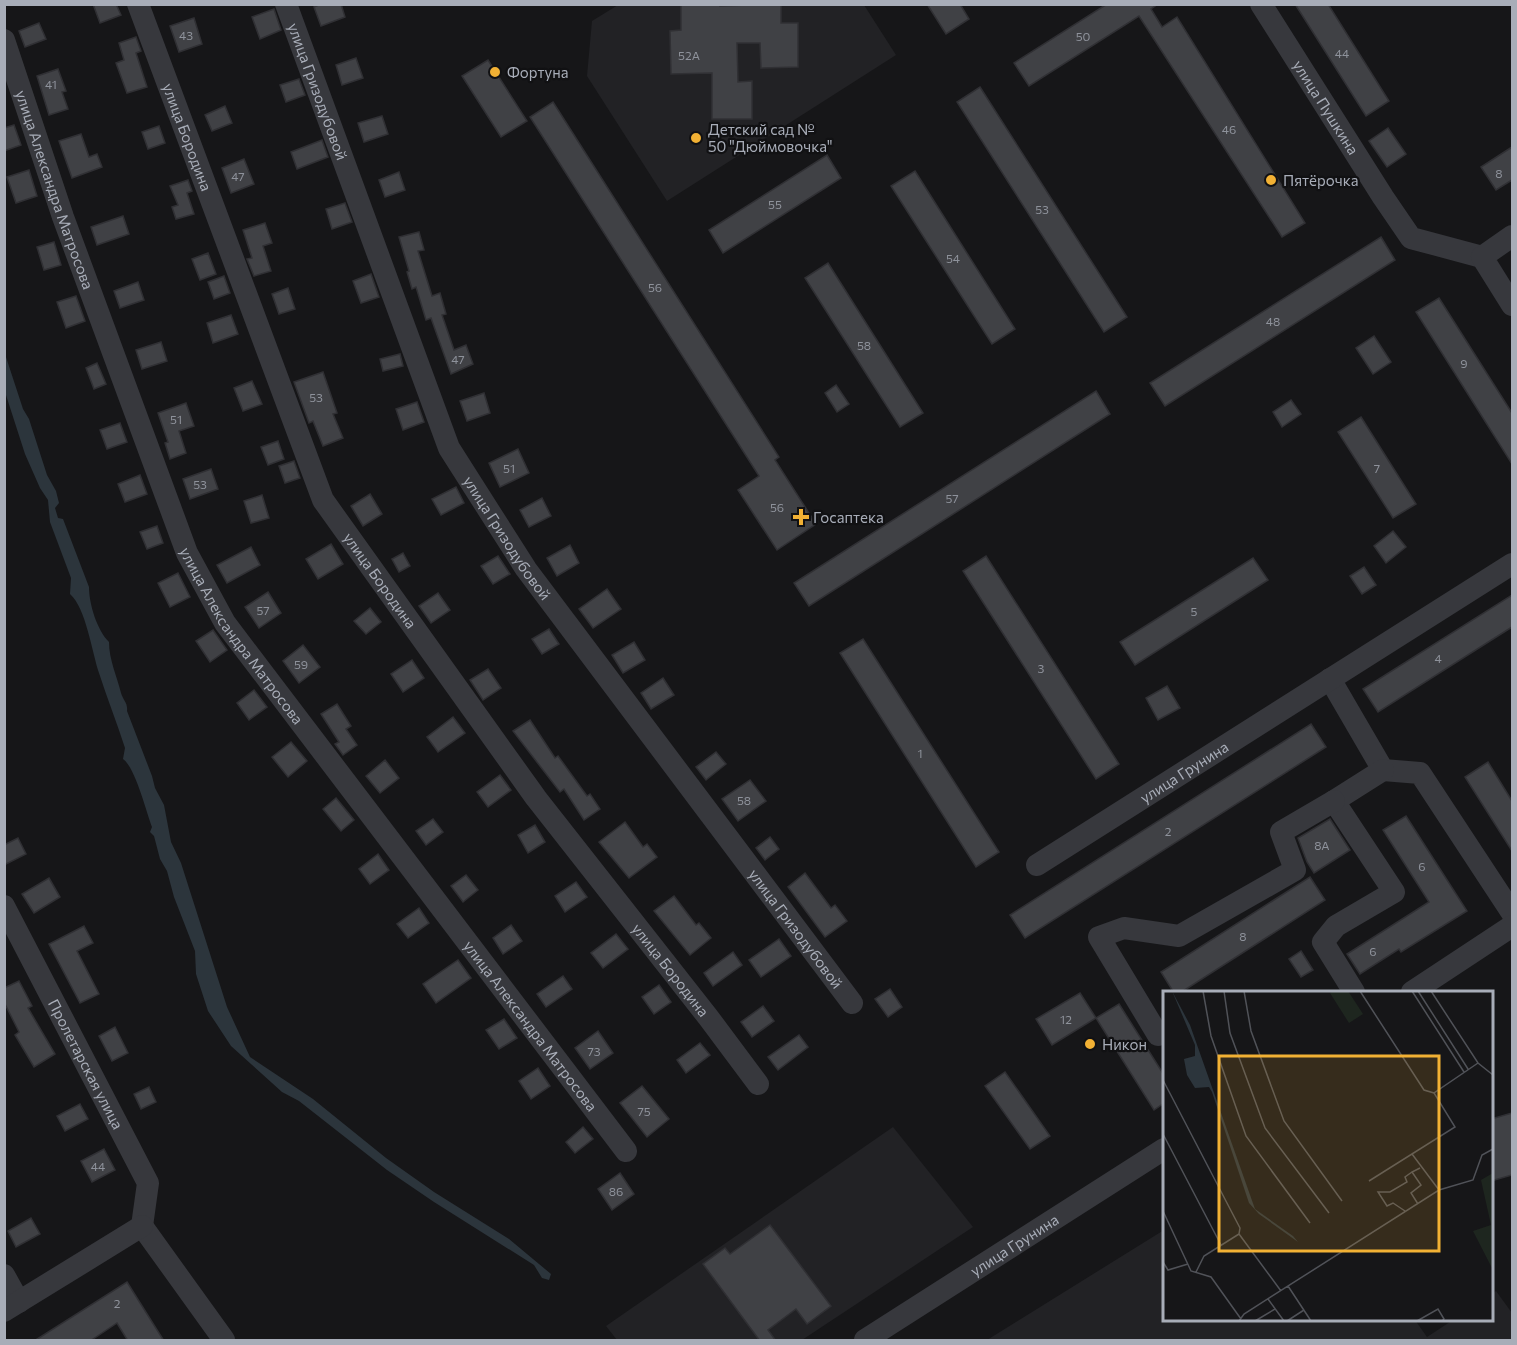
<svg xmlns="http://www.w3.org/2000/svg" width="1517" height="1345" font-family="Commissioner,sans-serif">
	<rect width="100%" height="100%" fill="#161618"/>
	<g fill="#222225">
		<polygon points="618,5 864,5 896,55 667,201 587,76 592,21"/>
		<polygon points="893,1127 973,1227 802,1340 617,1340 606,1326"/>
		<polygon points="1164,1230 1164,1320 1415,1320 1427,1337 1453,1320 1492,1320 1492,1294 1496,1291 1512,1313 1512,1340 987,1340"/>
	</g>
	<path fill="#2c353c" d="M5,354L23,409L29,419L47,475L56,491L59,503L55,508L58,518L63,519L89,587C89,604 97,630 109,642C109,660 117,676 121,693C123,700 128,703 127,711L152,776L155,788L164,805L171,842L181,863L227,1007L250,1057L313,1099L386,1158L434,1192L509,1239L551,1274L549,1280L542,1278L534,1265L434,1202L387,1170L299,1101L282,1092L231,1046L208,1011L196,974L195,951L174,897L167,871L160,859L154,836L150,832L152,827C146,811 135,767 123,759L125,748C117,723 107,698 99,673C92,652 86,608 70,594L71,578L50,522L48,500L40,488L25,454L5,392Z"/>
	<g fill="#404145" stroke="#303034" stroke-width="1.5">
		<polygon points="93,4 116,4 121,15 100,23"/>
		<polygon points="321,4 341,4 345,17 321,26 314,7"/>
		<polygon points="681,4 720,4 720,6 781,4 781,23 798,23 798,67 761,68 760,43 737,43 738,82 752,81 752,119 712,119 712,73 671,74 670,31 681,30"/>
		<polygon points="927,4 960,4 969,19 946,34"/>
		<polygon points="1107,4 1158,4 1151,9 1162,27 1177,17 1305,223 1282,237 1139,16 1029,86 1014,63"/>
		<polygon points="1295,4 1328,4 1389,101 1366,116"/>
		<polygon points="274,9 281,30 260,39 252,17"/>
		<polygon points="194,18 202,44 179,52 170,26"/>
		<polygon points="39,23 46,39 25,47 19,31"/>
		<polygon points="136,37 141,51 136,53 147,87 127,93 116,63 124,60 119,43"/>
		<polygon points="356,58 363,78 342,85 336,65"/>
		<polygon points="488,60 527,121 501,137 462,76"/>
		<polygon points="58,69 66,91 62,92 68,109 49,115 37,76"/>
		<polygon points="299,79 305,95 286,102 280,85"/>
		<polygon points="980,87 1127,317 1104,332 957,102"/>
		<polygon points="553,102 779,457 775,460 816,524 777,550 738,490 759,476 530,117"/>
		<polygon points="225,106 232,123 212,131 205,115"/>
		<polygon points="382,116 388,134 364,142 358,123"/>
		<polygon points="14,125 21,145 4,151 4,128"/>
		<polygon points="159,126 165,143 148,149 142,132"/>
		<polygon points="1388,128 1406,154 1387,167 1369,141"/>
		<polygon points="81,134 89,157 97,154 102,167 72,178 59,141"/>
		<polygon points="322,140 328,157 297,169 291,152"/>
		<polygon points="1512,147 1512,180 1496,190 1481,167"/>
		<polygon points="827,155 841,178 723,253 709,230"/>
		<polygon points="244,159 254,184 231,193 222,168"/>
		<polygon points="29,170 37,196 16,203 7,177"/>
		<polygon points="915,171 1015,329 992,344 891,186"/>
		<polygon points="399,172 405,190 385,197 379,180"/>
		<polygon points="188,180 192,191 187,193 194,214 176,219 172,207 178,205 170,186"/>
		<polygon points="345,203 352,222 332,229 326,209"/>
		<polygon points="123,216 129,234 97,245 91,227"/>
		<polygon points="265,223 272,243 263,246 271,271 254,276 247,259 252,258 243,230"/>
		<polygon points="419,232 424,250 418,251 432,296 440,293 446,314 442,315 454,350 466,345 473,364 451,374 431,318 426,320 416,287 412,289 407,272 409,271 399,237"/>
		<polygon points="1381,237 1395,260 1165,406 1150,383"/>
		<polygon points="54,242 61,265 44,270 37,247"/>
		<polygon points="208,253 216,274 200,280 192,259"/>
		<polygon points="828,263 923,413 900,427 805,278"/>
		<polygon points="371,274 379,297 361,303 353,281"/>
		<polygon points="224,276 230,293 214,299 208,282"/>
		<polygon points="138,282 144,300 120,308 114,291"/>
		<polygon points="288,288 295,309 279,314 272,294"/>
		<polygon points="76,296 85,321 66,328 57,302"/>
		<polygon points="1439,298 1512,413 1512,464 1416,312"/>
		<polygon points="231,315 238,334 213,343 207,323"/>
		<polygon points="1374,336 1391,362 1373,374 1356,348"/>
		<polygon points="161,342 167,361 142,369 136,350"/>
		<polygon points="400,354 403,366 383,371 380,359"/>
		<polygon points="97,363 106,384 94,389 86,368"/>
		<polygon points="323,372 337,413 333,414 343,438 323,446 313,421 309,423 294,382"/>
		<polygon points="252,381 262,404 243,411 234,388"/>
		<polygon points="836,385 849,404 837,412 825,393"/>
		<polygon points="1096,391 1110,414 809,606 794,583"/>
		<polygon points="484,393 490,413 467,421 460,401"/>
		<polygon points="1291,400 1301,414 1282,427 1273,412"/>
		<polygon points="417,402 424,422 403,430 396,409"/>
		<polygon points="186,403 194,426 179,431 186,453 170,459 165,443 168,442 158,413"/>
		<polygon points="1361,417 1416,504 1393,518 1338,432"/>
		<polygon points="120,423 127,442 107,449 100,430"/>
		<polygon points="278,441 284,459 268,465 261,447"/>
		<polygon points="518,449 529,473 500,487 489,463"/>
		<polygon points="294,461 300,478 285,483 279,466"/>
		<polygon points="211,469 218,489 190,499 183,479"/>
		<polygon points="140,475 147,494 125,502 118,484"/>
		<polygon points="456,487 464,503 441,515 432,499"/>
		<polygon points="370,494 382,514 363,526 351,506"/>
		<polygon points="262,495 269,518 251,523 244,501"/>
		<polygon points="542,498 551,516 529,527 520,510"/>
		<polygon points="157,526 163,543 147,549 140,532"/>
		<polygon points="1393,531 1406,547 1386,563 1374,546"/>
		<polygon points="331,544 343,564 318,579 306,559"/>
		<polygon points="570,545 579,563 557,576 547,558"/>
		<polygon points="251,547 260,565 227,583 217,565"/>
		<polygon points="403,553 410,566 399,572 392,559"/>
		<polygon points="498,556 510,574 493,584 481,566"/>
		<polygon points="986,556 1119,764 1096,779 963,571"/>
		<polygon points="1253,558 1268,580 1135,665 1120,642"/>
		<polygon points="1364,567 1376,585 1362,594 1350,576"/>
		<polygon points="178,573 190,597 170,607 158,583"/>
		<polygon points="607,589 621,609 593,628 579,609"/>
		<polygon points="268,592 281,613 259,628 245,607"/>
		<polygon points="438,593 450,610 431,623 419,606"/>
		<polygon points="1512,595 1512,627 1378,712 1363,689"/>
		<polygon points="370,608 381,622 366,634 354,621"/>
		<polygon points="549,629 559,644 542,654 532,639"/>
		<polygon points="213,630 227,650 210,662 196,641"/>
		<polygon points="863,639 999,852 976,867 840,653"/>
		<polygon points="634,642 645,660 623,673 612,655"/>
		<polygon points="303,645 320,667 299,683 283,661"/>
		<polygon points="412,660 424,678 403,692 391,674"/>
		<polygon points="488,669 501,688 483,700 470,680"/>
		<polygon points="663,678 674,695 651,709 641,693"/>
		<polygon points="1167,686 1180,708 1158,720 1146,698"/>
		<polygon points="254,690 267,707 249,720 237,703"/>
		<polygon points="337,704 351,726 346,729 357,745 343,755 335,744 339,742 321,714"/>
		<polygon points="453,717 465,733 438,752 427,737"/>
		<polygon points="530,720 555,758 558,756 587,796 590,794 600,809 584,820 564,789 560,792 513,731"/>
		<polygon points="1311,724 1326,747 1025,938 1010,915"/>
		<polygon points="291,742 307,761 288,777 272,757"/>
		<polygon points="716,752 726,764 706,780 696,767"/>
		<polygon points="385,760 399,778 380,793 366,776"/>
		<polygon points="1488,762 1512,801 1512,851 1465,777"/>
		<polygon points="500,775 511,790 488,807 477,792"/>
		<polygon points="750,780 766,801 738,821 722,799"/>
		<polygon points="336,798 354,820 341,831 323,809"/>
		<polygon points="1406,816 1467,911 1401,952 1399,949 1360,974 1347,954 1429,902 1383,830"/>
		<polygon points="433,819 443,832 426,845 416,831"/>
		<polygon points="1330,819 1350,850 1314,873 1307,862 1298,838"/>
		<polygon points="625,822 643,847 647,844 657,857 629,878 599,842"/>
		<polygon points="535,825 545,842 528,853 518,835"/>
		<polygon points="770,837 779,849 765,860 756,848"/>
		<polygon points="18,838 26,854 4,865 4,845"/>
		<polygon points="378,854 389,870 370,884 359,869"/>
		<polygon points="805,873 831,908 835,905 847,921 825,937 788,887"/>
		<polygon points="466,875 478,890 463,902 451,886"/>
		<polygon points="1310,877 1325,900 1180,993 1174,993 1161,972"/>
		<polygon points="49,878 60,897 34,913 22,894"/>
		<polygon points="576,882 587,897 565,912 555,896"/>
		<polygon points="674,896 696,925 699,923 711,938 690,955 654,911"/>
		<polygon points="419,908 429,923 408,938 397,924"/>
		<polygon points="511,925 522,941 503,954 493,938"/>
		<polygon points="84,926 93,943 77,951 99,994 80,1003 49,944"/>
		<polygon points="616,934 628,949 603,968 591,953"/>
		<polygon points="779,939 791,956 761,977 749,960"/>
		<polygon points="1301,951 1313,970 1301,977 1289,959"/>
		<polygon points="733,952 742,965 713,986 704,973"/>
		<polygon points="458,960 471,978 436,1003 423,984"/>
		<polygon points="563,976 572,989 546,1007 537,994"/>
		<polygon points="19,981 32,1006 28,1008 55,1054 34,1067 15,1035 19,1032 4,1002 4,988"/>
		<polygon points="659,985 671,1002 654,1014 642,997"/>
		<polygon points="890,989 902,1007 888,1017 875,999"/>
		<polygon points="1080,993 1096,1018 1052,1045 1036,1019"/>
		<polygon points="1119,1004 1164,1075 1164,1103 1154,1110 1096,1018"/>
		<polygon points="763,1006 774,1021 752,1037 741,1022"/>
		<polygon points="504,1019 517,1038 499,1049 486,1030"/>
		<polygon points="115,1027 128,1053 112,1061 99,1036"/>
		<polygon points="598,1031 613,1053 590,1069 575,1048"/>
		<polygon points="799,1035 808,1047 778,1070 768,1057"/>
		<polygon points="700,1043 710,1055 686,1073 677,1060"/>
		<polygon points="538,1068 550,1086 531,1099 519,1081"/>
		<polygon points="1005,1072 1050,1136 1030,1149 985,1086"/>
		<polygon points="642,1086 669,1119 647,1137 620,1103"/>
		<polygon points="149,1087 156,1102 141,1109 134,1094"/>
		<polygon points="80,1104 88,1119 65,1131 57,1116"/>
		<polygon points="1512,1113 1512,1175 1491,1181 1491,1119"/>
		<polygon points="583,1127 593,1139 575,1153 566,1142"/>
		<polygon points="104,1149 115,1170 92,1182 81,1161"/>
		<polygon points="620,1173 634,1194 612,1210 598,1189"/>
		<polygon points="31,1218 40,1234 16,1247 8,1231"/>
		<polygon points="770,1225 831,1306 807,1324 796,1309 768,1330 776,1341 760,1341 703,1264 725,1248 730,1254"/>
		<polygon points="127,1282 164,1341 128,1341 117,1323 90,1341 34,1341"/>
	</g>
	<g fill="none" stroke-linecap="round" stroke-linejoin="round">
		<g stroke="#37383d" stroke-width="22">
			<path id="s1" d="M138,4L323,500L536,798L708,1017L758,1084"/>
			<path id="s2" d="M286,4L449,448L526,569L852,1003"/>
			<path id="s3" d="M1261,4L1383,197L1411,238L1482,257"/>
			<path id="s4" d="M4,40L63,217L187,553L225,623L626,1151"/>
			<polyline points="1512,236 1482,257 1512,305"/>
			<polyline points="1330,679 1383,770 1420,773 1512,913"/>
			<path id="s5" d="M1037,865L1512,564"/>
			<path id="s6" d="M4,906L148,1183L142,1226"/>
			<polyline points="1354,992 1323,942 1336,926 1394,892 1334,801 1383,770"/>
			<polyline points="1412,992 1512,926"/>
			<polyline points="1164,1032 1158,1035 1099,937 1124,928 1179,936 1295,870 1281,832 1334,801"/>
			<polyline points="142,1226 224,1340"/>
			<polyline points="4,1275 19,1302"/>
			<polyline points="4,1311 142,1226"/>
			<path id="s7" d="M865,1340L1164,1149"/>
		</g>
	</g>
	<g fill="#f2b134" stroke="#111113" stroke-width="2">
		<circle cx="495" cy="72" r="6"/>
		<circle cx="696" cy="138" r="6"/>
		<circle cx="1271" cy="180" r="6"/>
		<path d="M798 508h6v6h6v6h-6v6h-6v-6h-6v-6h6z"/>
		<circle cx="1090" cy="1044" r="6"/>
	</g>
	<g text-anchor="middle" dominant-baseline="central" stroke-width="4.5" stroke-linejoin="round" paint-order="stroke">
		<g font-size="12" fill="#8e929b">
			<text x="186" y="35">43</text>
			<text x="1083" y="36">50</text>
			<text x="1342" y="53">44</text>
			<text x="689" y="55">52А</text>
			<text x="51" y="84">41</text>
			<text x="1229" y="129">46</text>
			<text x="1499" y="173">8</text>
			<text x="238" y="176">47</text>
			<text x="775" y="204">55</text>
			<text x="1042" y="209">53</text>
			<text x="953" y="258">54</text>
			<text x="655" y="287">56</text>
			<text x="1273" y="321">48</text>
			<text x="864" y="345">58</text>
			<text x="458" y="359">47</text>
			<text x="1464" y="363">9</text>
			<text x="316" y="397">53</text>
			<text x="176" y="419">51</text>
			<text x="509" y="468">51</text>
			<text x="1377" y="468">7</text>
			<text x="200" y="484">53</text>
			<text x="952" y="498">57</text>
			<text x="777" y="507">56</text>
			<text x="263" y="610">57</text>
			<text x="1194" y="611">5</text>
			<text x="1438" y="658">4</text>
			<text x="301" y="664">59</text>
			<text x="1041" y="668">3</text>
			<text x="920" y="753">1</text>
			<text x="744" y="800">58</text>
			<text x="1168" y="831">2</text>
			<text x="1322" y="845">8А</text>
			<text x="1422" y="866">6</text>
			<text x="1243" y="936">8</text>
			<text x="1373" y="951">6</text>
			<text x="1066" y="1019">12</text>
			<text x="594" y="1051">73</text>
			<text x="644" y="1111">75</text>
			<text x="98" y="1166">44</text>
			<text x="616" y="1191">86</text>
			<text x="117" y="1303">2</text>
		</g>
		<g font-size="15" fill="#a8adb8" stroke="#111113" text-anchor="start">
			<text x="507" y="72">Фортуна</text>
			<text x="708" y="129">Детский сад №<tspan x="708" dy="17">50 "Дюймовочка"</tspan></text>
			<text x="1283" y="180">Пятёрочка</text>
			<text x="813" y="517">Госаптека</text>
			<text x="1102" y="1044">Никон</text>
		</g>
		<g font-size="15" fill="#a8adb8" stroke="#111113">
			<text stroke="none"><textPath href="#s2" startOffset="93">улица Гризодубовой</textPath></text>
			<text stroke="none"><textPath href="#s3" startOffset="122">улица Пушкина</textPath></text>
			<text stroke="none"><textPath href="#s1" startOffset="142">улица Бородина</textPath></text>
			<text stroke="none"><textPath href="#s4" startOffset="158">улица Александра Матросова</textPath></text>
			<text stroke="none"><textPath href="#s2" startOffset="580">улица Гризодубовой</textPath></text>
			<text stroke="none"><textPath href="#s1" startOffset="628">улица Бородина</textPath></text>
			<text stroke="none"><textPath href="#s4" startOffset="644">улица Александра Матросова</textPath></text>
			<text stroke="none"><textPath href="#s5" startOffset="174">улица Грунина</textPath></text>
			<text stroke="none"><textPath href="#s2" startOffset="1066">улица Гризодубовой</textPath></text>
			<text stroke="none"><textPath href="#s1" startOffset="1114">улица Бородина</textPath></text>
			<text stroke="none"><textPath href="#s4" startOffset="1130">улица Александра Матросова</textPath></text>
			<text stroke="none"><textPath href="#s6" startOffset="178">Пролетарская улица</textPath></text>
			<text stroke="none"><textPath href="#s7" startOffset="177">улица Грунина</textPath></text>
		</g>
	</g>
	<g transform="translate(1163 991)">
		<rect width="330" height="330" fill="#161618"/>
		<path d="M170,0H185L200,23L186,32L167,2ZM330,182V279L310,240L328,234L318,189Z" fill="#1e261f"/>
		<path d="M9,0L27,34L92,218L130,245L135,251L96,223L86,212L49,101L46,96L32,97L24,84L21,68L32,65V54Z" fill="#2c353c"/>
		<path fill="none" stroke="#505258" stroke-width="1.5" d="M40,0L48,45L83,145L147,232M61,0L67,42L102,137L166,222M81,0L88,40L121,130L179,210M197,0L261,99L271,102M249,0L301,81M255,0L305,78M268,0L315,72L330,84M0,89L77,237L76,243M0,143L58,254M249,163L276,199M206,190L292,136L271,102L315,72M255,213L248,202L258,194L249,181L257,177M0,220L28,280L48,286L78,328M242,220L230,212L224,215L215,201H227L244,191L242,186L249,181M76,243L118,300M0,271L5,279L25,273M33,281L41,265L76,243M125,295L148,330M105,308L121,330M76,330L81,323L276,199L310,189L319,164L330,158M92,330L112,318M124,330L141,319M254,330L275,318L281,328L279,330"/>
		<path fill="#f2b134" fill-opacity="0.15" stroke="#f2b134" stroke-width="3" d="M56,65H276V260H56Z"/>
		<rect width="330" height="330" fill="none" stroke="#a8adb8" stroke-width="3"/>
	</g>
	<rect width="1517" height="1345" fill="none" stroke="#a8adb8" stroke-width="12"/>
</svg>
